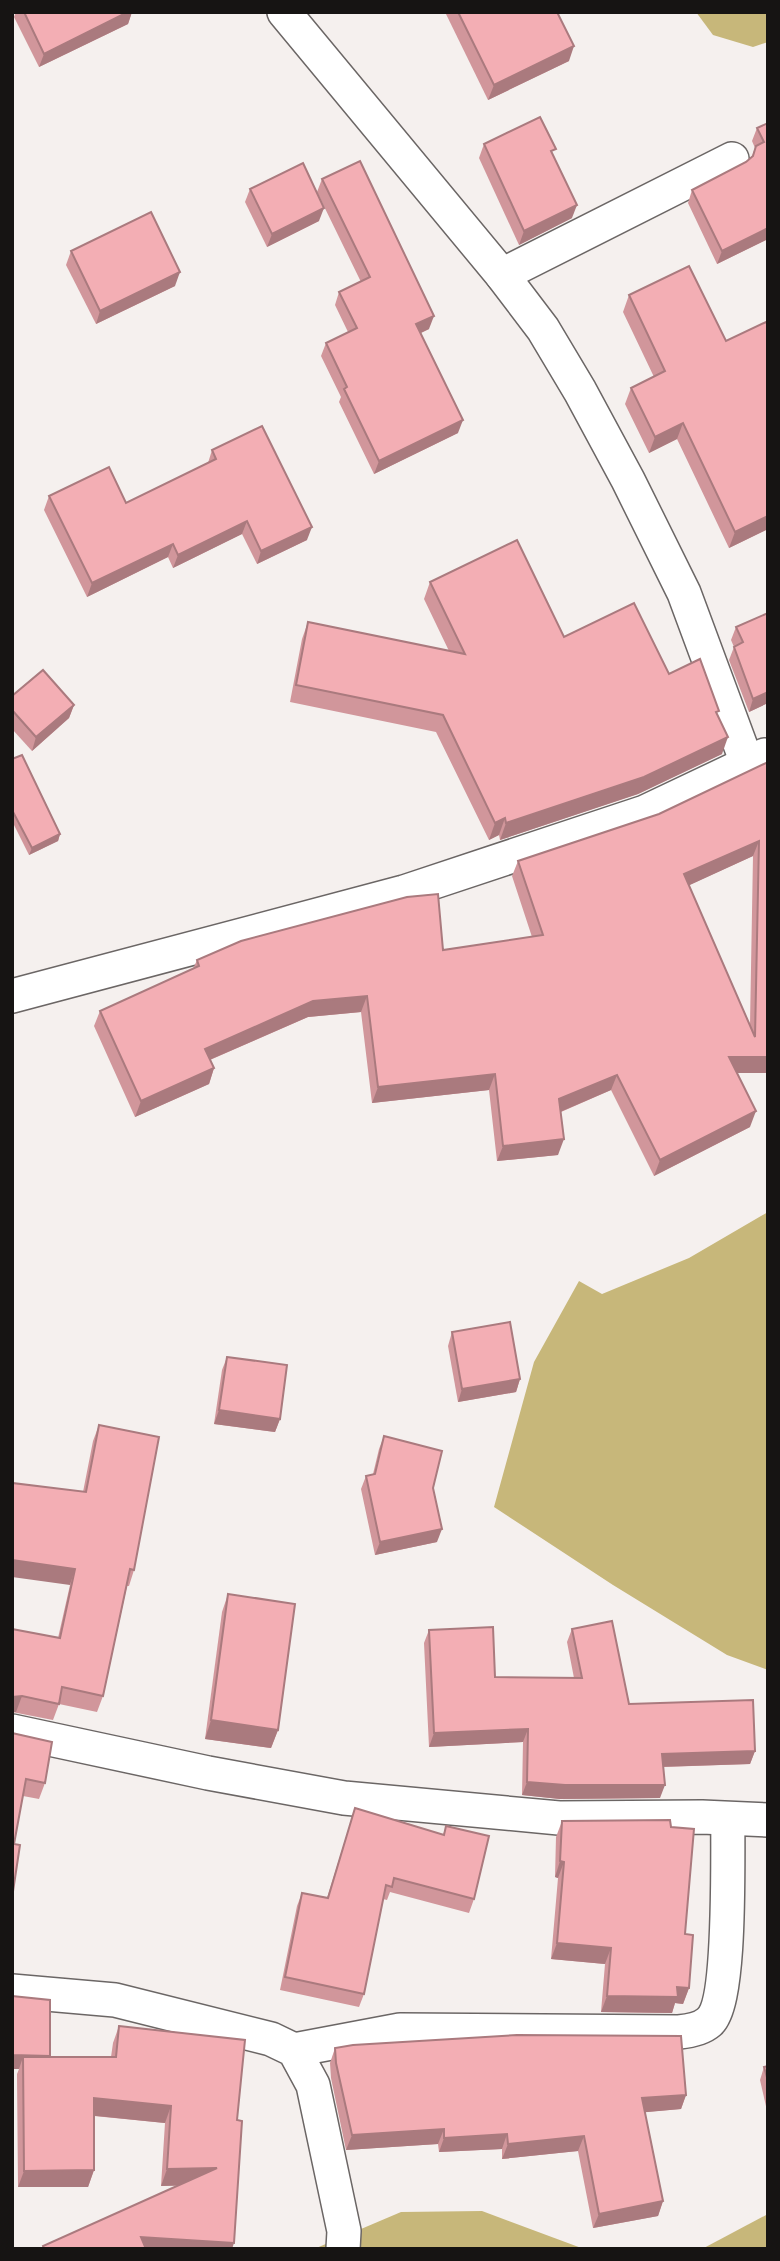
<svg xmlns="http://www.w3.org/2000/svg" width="780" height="2261" font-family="Barlow,sans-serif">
	<rect width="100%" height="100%" fill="#f5f0ee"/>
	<g fill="#c7b77a">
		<polygon points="696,12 768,12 768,42 753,47 713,35"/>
		<polygon points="768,1212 768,1670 727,1655 613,1585 494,1507 534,1362 579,1281 602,1294 689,1258"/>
		<polygon points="482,2211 584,2249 314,2249 401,2212"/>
		<polygon points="768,2214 768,2249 702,2249"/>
	</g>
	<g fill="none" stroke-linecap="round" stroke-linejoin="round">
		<defs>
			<g id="minor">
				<polyline points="284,12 502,275 543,329 580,391 628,480 684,593 747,763"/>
				<polyline points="502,275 732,159"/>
				<polyline points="12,996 404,892 645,812 765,755"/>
				<polyline points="12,1731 208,1773 344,1798 559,1818 702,1817 768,1820"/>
				<polyline points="12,1991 115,2000 271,2039 294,2050 313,2085 344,2231 343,2249"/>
				<path d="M294,2050L400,2030L679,2032C689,2031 701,2029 709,2022C732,2002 727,1854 728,1819"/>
			</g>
		</defs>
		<use href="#minor" stroke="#6b6665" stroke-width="36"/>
		<use href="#minor" stroke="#fff" stroke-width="33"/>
	</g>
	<g fill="#d1969b" fill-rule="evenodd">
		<polygon points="16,12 132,12 128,24 39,67 14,17"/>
		<polygon points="445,12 557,12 569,61 488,100"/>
		<polygon points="768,123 768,239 717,264 688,203 692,190 746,162 752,156 755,148 752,141 757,128"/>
		<polygon points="484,144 553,156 572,218 519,245 479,158"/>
		<polygon points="322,179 429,329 421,333 458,433 374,474 339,402 341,397 321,356 326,343 348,332 335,305 339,292 361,282 317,192"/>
		<polygon points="250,189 319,221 267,247 245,202"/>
		<polygon points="71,251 175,286 96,324 66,265"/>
		<polygon points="629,295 768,529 729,548 677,439 649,453 625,404 631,388 654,377 623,312"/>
		<polygon points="212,450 307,540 257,564 242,534 173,568 168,557 87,597 44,510 49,496 126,503 208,463"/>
		<polygon points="430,582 564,637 669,674 718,715 722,754 638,794 500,840 499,835 489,840 436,732 290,702 302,639 308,622 449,651 424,599"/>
		<polygon points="736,627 768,703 749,712 729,660 734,647 731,640"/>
		<polygon points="12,696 74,705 69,718 32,751 12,729"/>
		<polygon points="12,759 60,834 58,841 29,855 12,821"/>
		<path d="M768,762V1073H737L750,1127L654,1176L611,1090L561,1112L558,1155L497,1161L489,1090L372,1103L361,1012L308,1017L210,1060L214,1068L209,1084L135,1117L94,1026L100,1011L193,969L197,960L443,950L532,937L512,876L518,861L659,814ZM753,856L750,1025L689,885Z"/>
		<polygon points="452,1332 520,1379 516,1392 458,1402 448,1346"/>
		<polygon points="227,1357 280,1419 275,1432 214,1424 222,1370"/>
		<polygon points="99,1425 134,1570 129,1586 127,1586 103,1696 97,1712 59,1704 53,1720 12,1712 12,1629 58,1638 70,1585 83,1492 93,1441"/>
		<polygon points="384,1436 437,1542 375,1555 361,1489 366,1476 373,1474 379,1449"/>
		<polygon points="228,1594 278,1730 271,1748 205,1739 222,1612"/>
		<polygon points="572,1629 629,1704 755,1751 750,1764 663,1767 660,1798 560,1799 522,1795 523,1742 429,1747 424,1643 429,1630 495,1677 574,1678 567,1642"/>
		<polygon points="12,1733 45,1783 39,1799 23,1796 14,1844"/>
		<polygon points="355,1808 443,1835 446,1826 474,1899 469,1913 390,1892 387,1900 383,1899 364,1994 359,2007 280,1990 297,1906 302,1893 327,1898"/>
		<polygon points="562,1821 685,1934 689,1988 683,2004 675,2003 672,2013 601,2012 605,1964 551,1959 558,1878 555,1877 556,1837"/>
		<polygon points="12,1996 50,2056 49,2057 111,2057 113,2043 119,2026 237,2120 232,2249 42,2249 43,2246 179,2185 161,2186 165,2123 94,2116 94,2170 88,2187 18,2187 17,2074 19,2069 12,2069"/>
		<polygon points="335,2048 686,2095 681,2109 645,2112 663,2201 658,2216 593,2228 578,2151 502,2159 502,2149 439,2152 438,2144 346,2150 331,2078 330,2063"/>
		<polygon points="768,2066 768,2115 760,2080 764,2067"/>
	</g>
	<g fill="#aa7a7e">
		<polygon points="128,12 132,12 128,24 39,67 44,54"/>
		<polygon points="574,46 569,61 488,100 494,85"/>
		<polygon points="577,205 572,218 519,245 524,231"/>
		<polygon points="324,208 319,221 267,247 272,234"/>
		<polygon points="768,228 768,239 717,264 722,251"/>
		<polygon points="180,272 175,286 96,324 100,311"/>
		<polygon points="434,316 429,329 412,337 416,324"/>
		<polygon points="463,420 458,433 374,474 379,461"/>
		<polygon points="683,423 677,439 649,453 655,437"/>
		<polygon points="768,516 768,529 729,548 735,532"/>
		<polygon points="247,521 242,534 173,568 178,555"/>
		<polygon points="312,527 307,540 257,564 261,551"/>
		<polygon points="173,544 168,557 87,597 92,583"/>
		<polygon points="768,692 768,703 749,712 753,699"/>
		<polygon points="74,705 69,718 32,751 36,737"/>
		<polygon points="728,737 722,754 638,794 500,840 506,823"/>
		<polygon points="505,818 499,835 489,840 495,823"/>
		<polygon points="60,834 58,841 29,855 32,848"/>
		<polygon points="759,841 753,856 679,890 684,874"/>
		<polygon points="367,996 361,1012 308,1017 200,1064 205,1049 313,1001"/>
		<polygon points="729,1057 768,1057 768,1073 723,1073"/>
		<polygon points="214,1068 209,1084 135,1117 141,1101"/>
		<polygon points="495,1074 489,1090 372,1103 378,1087"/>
		<polygon points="617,1075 611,1090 553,1115 559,1099"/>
		<polygon points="756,1111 750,1127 654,1176 660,1160"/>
		<polygon points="564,1139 558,1155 497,1161 503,1146"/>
		<polygon points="520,1379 516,1392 458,1402 462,1389"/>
		<polygon points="219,1410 280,1419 275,1432 214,1424"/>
		<polygon points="442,1529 437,1542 375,1555 380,1542"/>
		<polygon points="12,1560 75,1569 70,1585 12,1577"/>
		<polygon points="22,1696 16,1712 12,1712 12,1697"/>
		<polygon points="211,1720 278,1730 271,1748 205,1739"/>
		<polygon points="528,1729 523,1742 429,1747 434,1733"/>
		<polygon points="755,1751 750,1764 657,1767 662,1754"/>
		<polygon points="527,1782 665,1785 660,1798 560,1799 522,1795"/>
		<polygon points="560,1861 564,1862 558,1878 555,1877"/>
		<polygon points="557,1943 611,1948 605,1964 551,1959"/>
		<polygon points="677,1987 689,1988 683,2004 675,2003 672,2013 601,2012 607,1996"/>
		<polygon points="12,2055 50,2056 45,2069 23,2057 19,2069 12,2069"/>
		<polygon points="686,2095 681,2109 637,2113 642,2098"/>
		<polygon points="94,2098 171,2106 165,2123 87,2115"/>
		<polygon points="444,2129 438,2144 346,2150 352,2135"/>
		<polygon points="507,2134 502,2149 439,2152 444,2138"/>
		<polygon points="584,2136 578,2151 502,2159 508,2144"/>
		<polygon points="217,2168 211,2185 161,2186 167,2169"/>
		<polygon points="94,2170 88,2187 18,2187 24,2171"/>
		<polygon points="663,2201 658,2216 593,2228 599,2214"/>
		<polygon points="141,2237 234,2243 232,2249 136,2249"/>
	</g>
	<g fill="#f3aeb4" stroke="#aa7a7e" stroke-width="2" fill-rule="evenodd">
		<polygon points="24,12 128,12 44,54"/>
		<polygon points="458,12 557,12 574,46 494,85"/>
		<polygon points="540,117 556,149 551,151 577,205 524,231 484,144"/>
		<polygon points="768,123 768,228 722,251 692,190 746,162 753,156 756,146 764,142 757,128"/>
		<polygon points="360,161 434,316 416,324 463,420 379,461 344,389 347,387 326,343 357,328 339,292 370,277 322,179"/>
		<polygon points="303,163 324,208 272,234 250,189"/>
		<polygon points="151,212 180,272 100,311 71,251"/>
		<polygon points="689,266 726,341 766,322 768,325 768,516 735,532 683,423 655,437 631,388 665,371 629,295"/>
		<polygon points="262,426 312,527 261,551 247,521 178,555 173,544 92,583 49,496 109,467 126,503 216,459 212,450"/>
		<polygon points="517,540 564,637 634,603 669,674 700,659 719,711 716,712 728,737 644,777 506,823 505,818 495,823 443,715 296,685 308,622 465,654 430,582"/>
		<polygon points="768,613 768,692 753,699 734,647 743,642 736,627"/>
		<polygon points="43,670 74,705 36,737 12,710 12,696"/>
		<polygon points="22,755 60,834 32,848 12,810 12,759"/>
		<path d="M768,762V1057H729L756,1111L660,1160L617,1075L559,1099L564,1139L503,1146L495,1074L378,1087L367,996L313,1001L205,1049L214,1068L141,1101L100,1011L199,966L197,960L241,941L407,897L438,894L443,950L543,935L518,861L659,814ZM759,841L755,1037L684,874Z"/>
		<polygon points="510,1322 520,1379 462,1389 452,1332"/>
		<polygon points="227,1357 287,1365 280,1419 219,1410"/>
		<polygon points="99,1425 159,1437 134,1570 130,1569 103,1696 62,1687 59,1704 22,1696 12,1697 12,1629 60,1638 75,1569 12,1560 12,1483 86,1492"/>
		<polygon points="384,1436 442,1451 433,1488 442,1529 380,1542 366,1476 375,1474"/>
		<polygon points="228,1594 295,1604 278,1730 211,1720"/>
		<polygon points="612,1621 629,1704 753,1700 755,1751 662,1754 665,1785 565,1785 527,1782 528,1729 434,1733 429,1630 493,1627 495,1677 582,1678 572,1629"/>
		<polygon points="12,1733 52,1742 45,1783 26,1779 14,1844 20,1845 12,1898"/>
		<polygon points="355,1808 444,1835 446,1826 489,1836 474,1899 394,1878 392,1887 386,1885 364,1994 285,1977 302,1893 328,1898"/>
		<polygon points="670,1820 671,1827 694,1829 685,1934 693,1935 689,1988 677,1987 678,1997 607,1996 611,1948 557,1943 564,1862 560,1861 562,1821"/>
		<polygon points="12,1996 50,2000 50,2056 12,2055"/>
		<polygon points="119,2026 245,2040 237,2120 242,2121 234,2243 141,2237 146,2249 44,2249 43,2246 217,2168 167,2169 171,2106 94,2098 94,2170 24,2171 23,2057 116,2057"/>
		<polygon points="517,2035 681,2036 686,2095 642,2098 663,2201 599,2214 584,2136 508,2144 507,2134 444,2138 444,2129 352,2135 336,2063 335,2048 353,2045"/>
		<polygon points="768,2066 768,2081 764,2067"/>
	</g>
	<rect width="780" height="2261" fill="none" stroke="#161413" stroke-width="28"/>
</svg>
